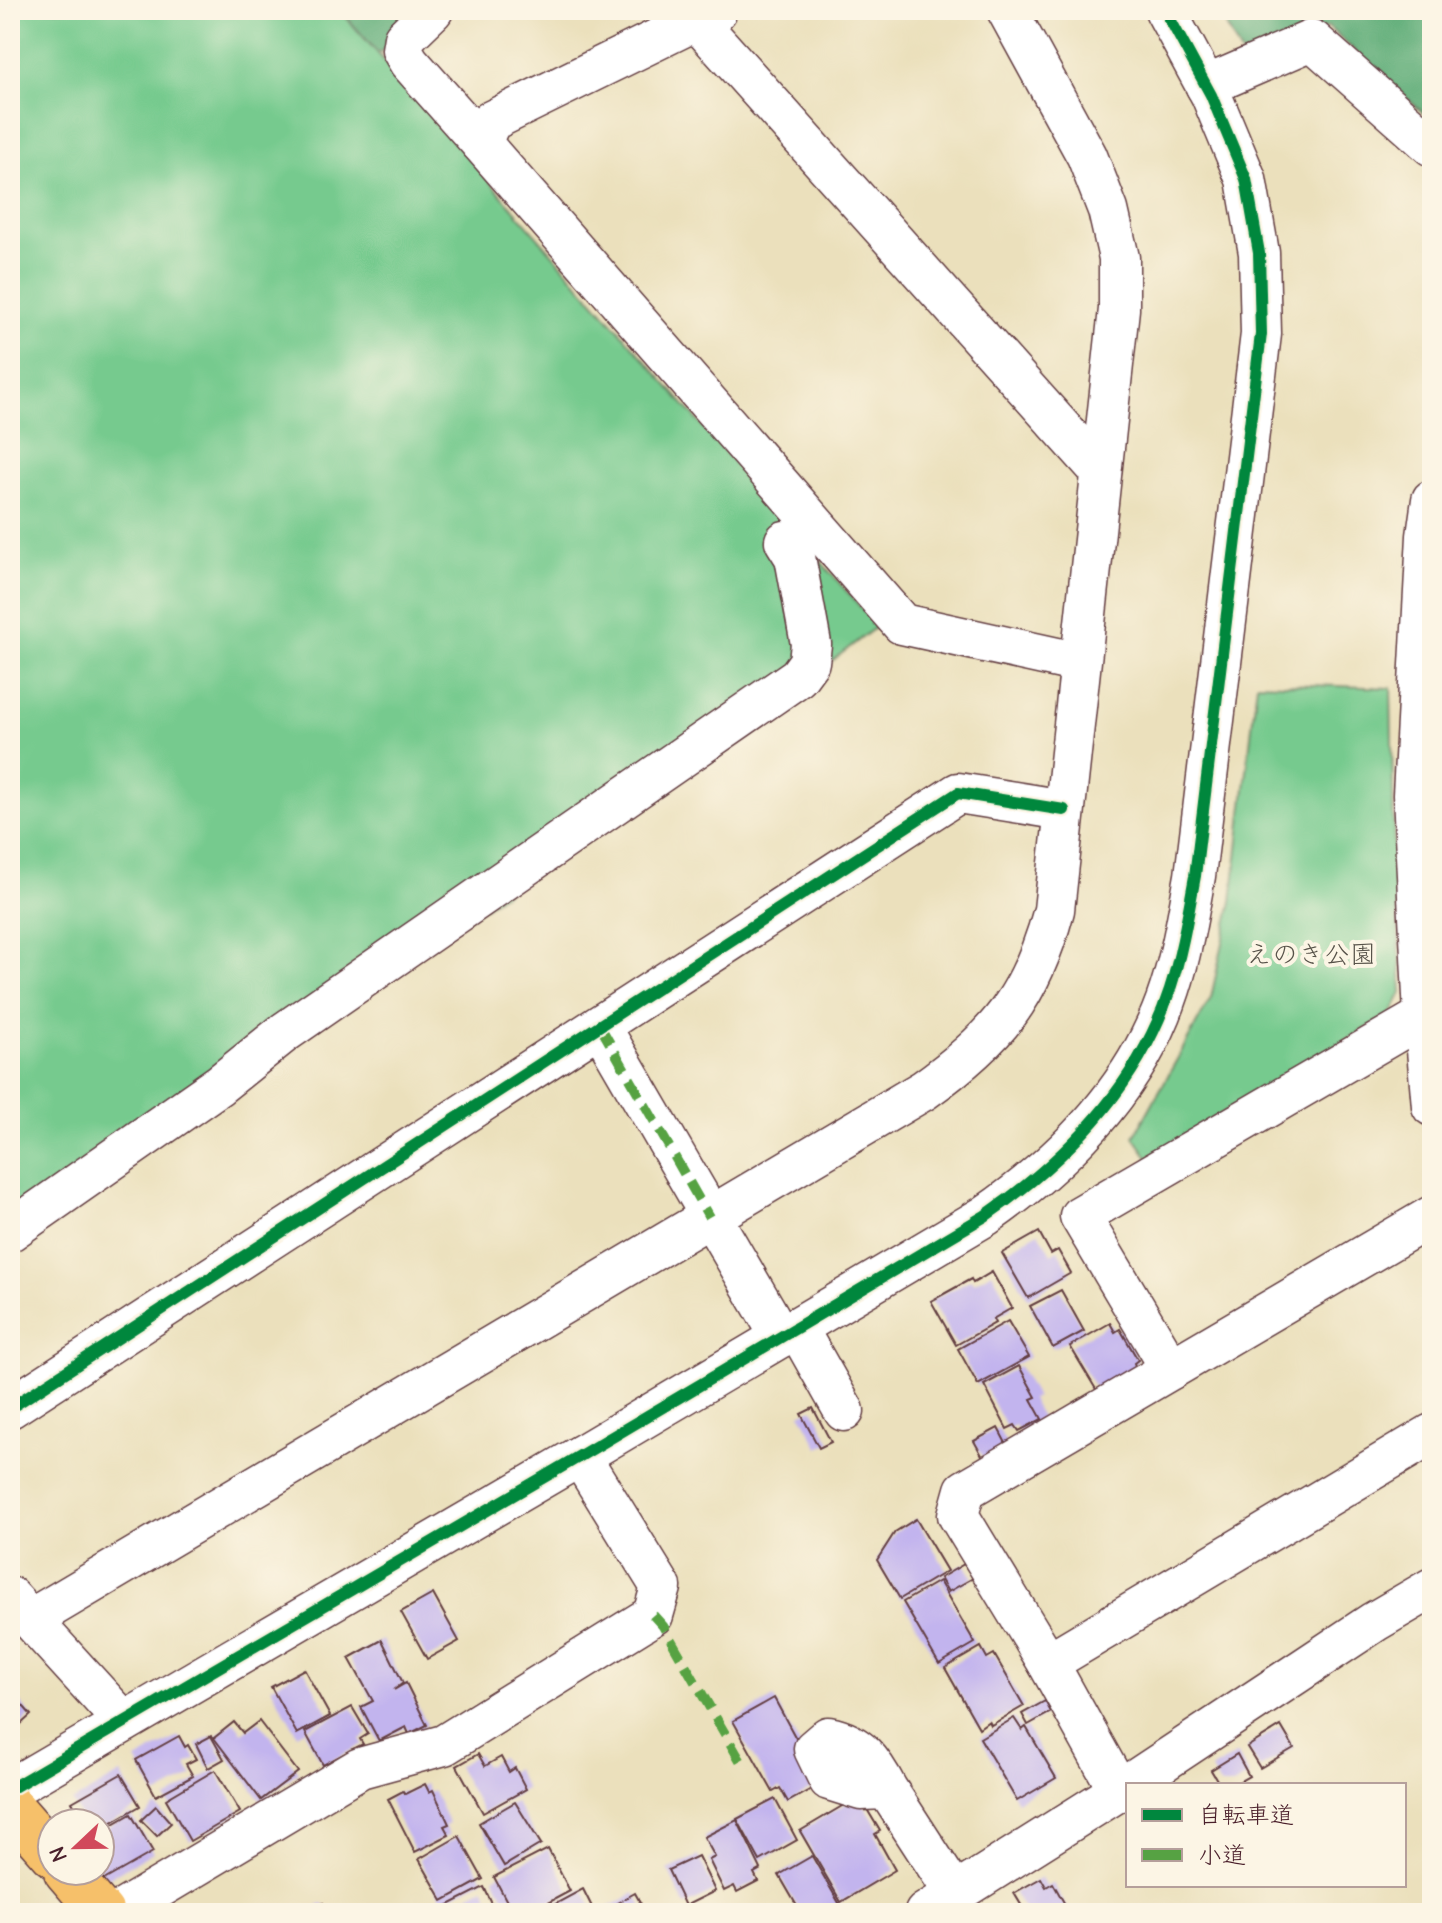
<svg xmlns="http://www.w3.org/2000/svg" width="1442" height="1923" font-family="'Comic Neue','Klee One',sans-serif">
	<rect width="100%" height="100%" fill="#fcf5e5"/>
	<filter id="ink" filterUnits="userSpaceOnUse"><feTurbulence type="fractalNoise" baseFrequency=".0125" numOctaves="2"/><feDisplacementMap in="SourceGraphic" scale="16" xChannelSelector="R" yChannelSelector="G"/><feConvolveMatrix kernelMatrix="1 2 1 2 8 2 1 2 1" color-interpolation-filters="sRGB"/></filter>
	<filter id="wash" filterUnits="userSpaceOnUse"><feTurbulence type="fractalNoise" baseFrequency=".006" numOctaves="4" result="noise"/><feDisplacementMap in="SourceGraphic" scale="32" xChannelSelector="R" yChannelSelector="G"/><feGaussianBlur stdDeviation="1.8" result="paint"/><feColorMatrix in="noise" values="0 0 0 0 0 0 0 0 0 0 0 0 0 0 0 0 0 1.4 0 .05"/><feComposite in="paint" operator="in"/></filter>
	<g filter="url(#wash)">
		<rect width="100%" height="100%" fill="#ebe0bc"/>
		<g fill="#76ca8e" stroke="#60745c" stroke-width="2">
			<polygon points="10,10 340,10 877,626 797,688 10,1240"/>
			<polygon points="1257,683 1391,688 1394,848 1402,993 1391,1014 1148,1157 1134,1137 1211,998 1232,901"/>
		</g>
		<g fill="#60ae79" stroke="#556652" stroke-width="2">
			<polygon points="340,10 457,10 378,53"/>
			<polygon points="1218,10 1432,10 1432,121 1328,27 1244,60"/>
		</g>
		<g id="blocks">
			<g fill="#c2b4ee">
				<polygon points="1039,1232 1051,1254 1058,1250 1071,1273 1028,1298 1002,1253"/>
				<polygon points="992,1272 1012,1308 993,1319 995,1323 956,1345 931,1301 971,1279 973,1283"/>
				<polygon points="1061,1290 1084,1331 1053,1348 1030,1306"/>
				<polygon points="1008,1321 1029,1357 978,1385 958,1349"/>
				<polygon points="1110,1323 1115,1332 1120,1329 1138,1360 1134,1363 1136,1368 1097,1391 1070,1346"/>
				<polygon points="1019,1366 1036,1397 1031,1399 1042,1419 1019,1431 1015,1425 1007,1429 984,1385"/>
				<polygon points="813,1408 831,1442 819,1448 801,1414"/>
				<polygon points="998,1428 1008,1447 984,1459 974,1441"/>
				<polygon points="916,1519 947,1571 900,1599 877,1560 895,1532"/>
				<polygon points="964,1564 973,1578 948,1592 940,1578"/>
				<polygon points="939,1581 975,1643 939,1664 903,1602"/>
				<polygon points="433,1594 459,1641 427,1659 401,1612"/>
				<polygon points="382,1640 403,1683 394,1690 406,1683 427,1725 409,1734 406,1727 379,1741 361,1707 373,1701 349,1658"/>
				<polygon points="981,1647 987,1658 994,1654 1024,1706 991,1725 989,1721 979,1728 945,1668"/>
				<polygon points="304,1669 330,1716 297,1734 271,1687"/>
				<polygon points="10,1691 31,1715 10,1734"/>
				<polygon points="774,1698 811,1766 813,1788 788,1802 780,1788 773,1792 733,1721"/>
				<polygon points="1045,1701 1051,1712 1028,1725 1022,1714"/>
				<polygon points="352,1707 368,1734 360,1739 363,1744 323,1765 305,1732"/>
				<polygon points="1014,1718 1022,1730 1026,1727 1056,1778 1017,1801 980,1738"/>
				<polygon points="259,1721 298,1772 261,1800 214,1738 234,1722 243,1733"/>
				<polygon points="1281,1726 1294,1748 1260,1768 1247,1747"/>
				<polygon points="179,1736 185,1747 188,1745 196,1759 186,1764 193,1776 156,1796 136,1760"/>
				<polygon points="211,1736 224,1759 208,1768 196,1744"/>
				<polygon points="478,1754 485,1766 501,1757 509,1772 515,1768 526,1789 483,1813 457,1766"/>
				<polygon points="1237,1754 1249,1776 1233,1785 1220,1785 1211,1770"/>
				<polygon points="215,1770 240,1812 190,1841 166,1799"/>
				<polygon points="121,1774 140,1806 100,1829 100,1823 84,1823 72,1802"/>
				<polygon points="425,1784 429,1792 433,1790 449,1824 444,1826 449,1835 415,1852 388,1799 403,1791 405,1794"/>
				<polygon points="859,1796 880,1831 875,1834 895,1870 841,1902 800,1831"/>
				<polygon points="775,1799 797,1840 760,1861 737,1819"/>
				<polygon points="515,1802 541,1844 504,1866 479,1823"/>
				<polygon points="156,1806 171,1823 157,1836 141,1820"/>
				<polygon points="131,1814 153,1852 104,1880 99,1871 100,1832"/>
				<polygon points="737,1820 761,1869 754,1873 758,1881 737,1892 734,1886 724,1891 709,1860 715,1857 704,1837"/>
				<polygon points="459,1836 483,1879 443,1901 419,1859"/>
				<polygon points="548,1849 570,1891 529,1913 513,1913 494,1877"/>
				<polygon points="698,1856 715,1891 685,1906 668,1870"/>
				<polygon points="812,1856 843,1910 838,1913 801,1913 779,1875"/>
				<polygon points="1041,1878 1046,1887 1053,1883 1067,1908 1061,1913 1026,1913 1014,1893"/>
				<polygon points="484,1887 492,1904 474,1913 433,1913"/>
				<polygon points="583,1889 595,1913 546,1913 544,1910"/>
				<polygon points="635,1893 646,1913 611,1913 608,1908"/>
				<polygon points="323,1903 329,1913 305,1913"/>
			</g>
		</g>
	</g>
	<g filter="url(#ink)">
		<use href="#blocks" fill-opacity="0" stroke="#623c41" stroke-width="2"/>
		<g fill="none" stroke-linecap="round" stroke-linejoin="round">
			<defs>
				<g id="minor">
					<polyline points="433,10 404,38 402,50 409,62 481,143"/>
					<polyline points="717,10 491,121 481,143 902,624 1080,663"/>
					<polyline points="697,21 1101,472"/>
					<polyline points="1206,86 1312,40 1432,146"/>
					<polyline points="1432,500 1427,536 1413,795 1424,1016 1432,1106"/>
					<polyline points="600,1026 781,1337"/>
					<polyline points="10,1231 219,1085 285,1032 798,677 809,662 811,644 795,557 785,541"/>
					<polyline points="797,1328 844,1411"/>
					<polyline points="1171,1369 1080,1216 1424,1016"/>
					<polyline points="10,1408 958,793 1064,810"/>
					<polyline points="10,1597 124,1722"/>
					<path d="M31,1619L924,1090C997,1038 1031,997 1054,910L1119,309V258L1108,210L1087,156L1007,10"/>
					<polyline points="1048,1663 1432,1434"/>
					<polyline points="1128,1785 1374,1622 1432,1588"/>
					<path d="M10,1789L580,1456L985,1216C1067,1159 1139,1086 1170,989C1182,952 1188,914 1195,876L1261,334L1259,253L1246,179L1211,95L1165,10"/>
					<path d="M887,1789C873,1762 860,1743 828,1737L814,1749L829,1780L861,1790L887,1789L955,1894"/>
					<polyline points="1119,1791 1048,1663 958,1515 965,1490 1432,1216"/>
					<polyline points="117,1913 360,1768 444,1745 653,1615 661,1587 580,1456"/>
					<polyline points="925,1913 1128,1785"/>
				</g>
				<g id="major">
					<polyline points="10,1806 52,1854"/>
					<polyline points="66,1871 102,1913"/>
				</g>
			</defs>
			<use href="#minor" stroke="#623c41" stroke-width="43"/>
			<use href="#major" stroke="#623c41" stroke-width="47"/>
			<use href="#minor" stroke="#fff" stroke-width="40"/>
			<use href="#major" stroke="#f6c06b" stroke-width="44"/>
			<g stroke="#56a243" stroke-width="10" stroke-dasharray="20 10" stroke-linecap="butt">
				<polyline points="600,1026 709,1217"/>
				<polyline points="653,1615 663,1626 744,1767"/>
			</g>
			<defs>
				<g id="cycleway">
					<polyline points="10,1408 958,793 1064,810"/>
					<path d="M10,1789L580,1456L985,1216C1067,1159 1139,1086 1170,989C1182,952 1188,914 1195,876L1261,334L1259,253L1246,179L1211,95L1165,10"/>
				</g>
			</defs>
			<use href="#cycleway" stroke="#fcf5e5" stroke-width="17"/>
			<use href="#cycleway" stroke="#00873e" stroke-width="12"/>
		</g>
	</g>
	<g text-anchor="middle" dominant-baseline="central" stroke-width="8" stroke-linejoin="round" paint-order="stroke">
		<g font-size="26" fill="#575249" stroke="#fcf5e5">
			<text x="1311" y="955">えのき公園</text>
		</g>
	</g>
	<rect width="1442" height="1923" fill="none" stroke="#fcf5e5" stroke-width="40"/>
	<rect x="1126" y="1783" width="280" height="104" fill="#fcf5e5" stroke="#b59f9b" stroke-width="2"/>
	<rect x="1142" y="1809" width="40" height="12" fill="#00873e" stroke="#b59f9b" stroke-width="2"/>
	<text x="1198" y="1823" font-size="24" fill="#4a1f2b">自転車道</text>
	<rect x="1142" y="1849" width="40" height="12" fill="#56a243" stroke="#b59f9b" stroke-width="2"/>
	<text x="1198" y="1863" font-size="24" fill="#4a1f2b">小道</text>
	<g transform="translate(76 1847) rotate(248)"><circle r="38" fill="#fcf5e5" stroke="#b59f9b" stroke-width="2"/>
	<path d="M0-6L14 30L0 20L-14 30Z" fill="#d1495b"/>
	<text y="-12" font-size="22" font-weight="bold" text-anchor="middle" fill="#4a1f2b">N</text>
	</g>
</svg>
